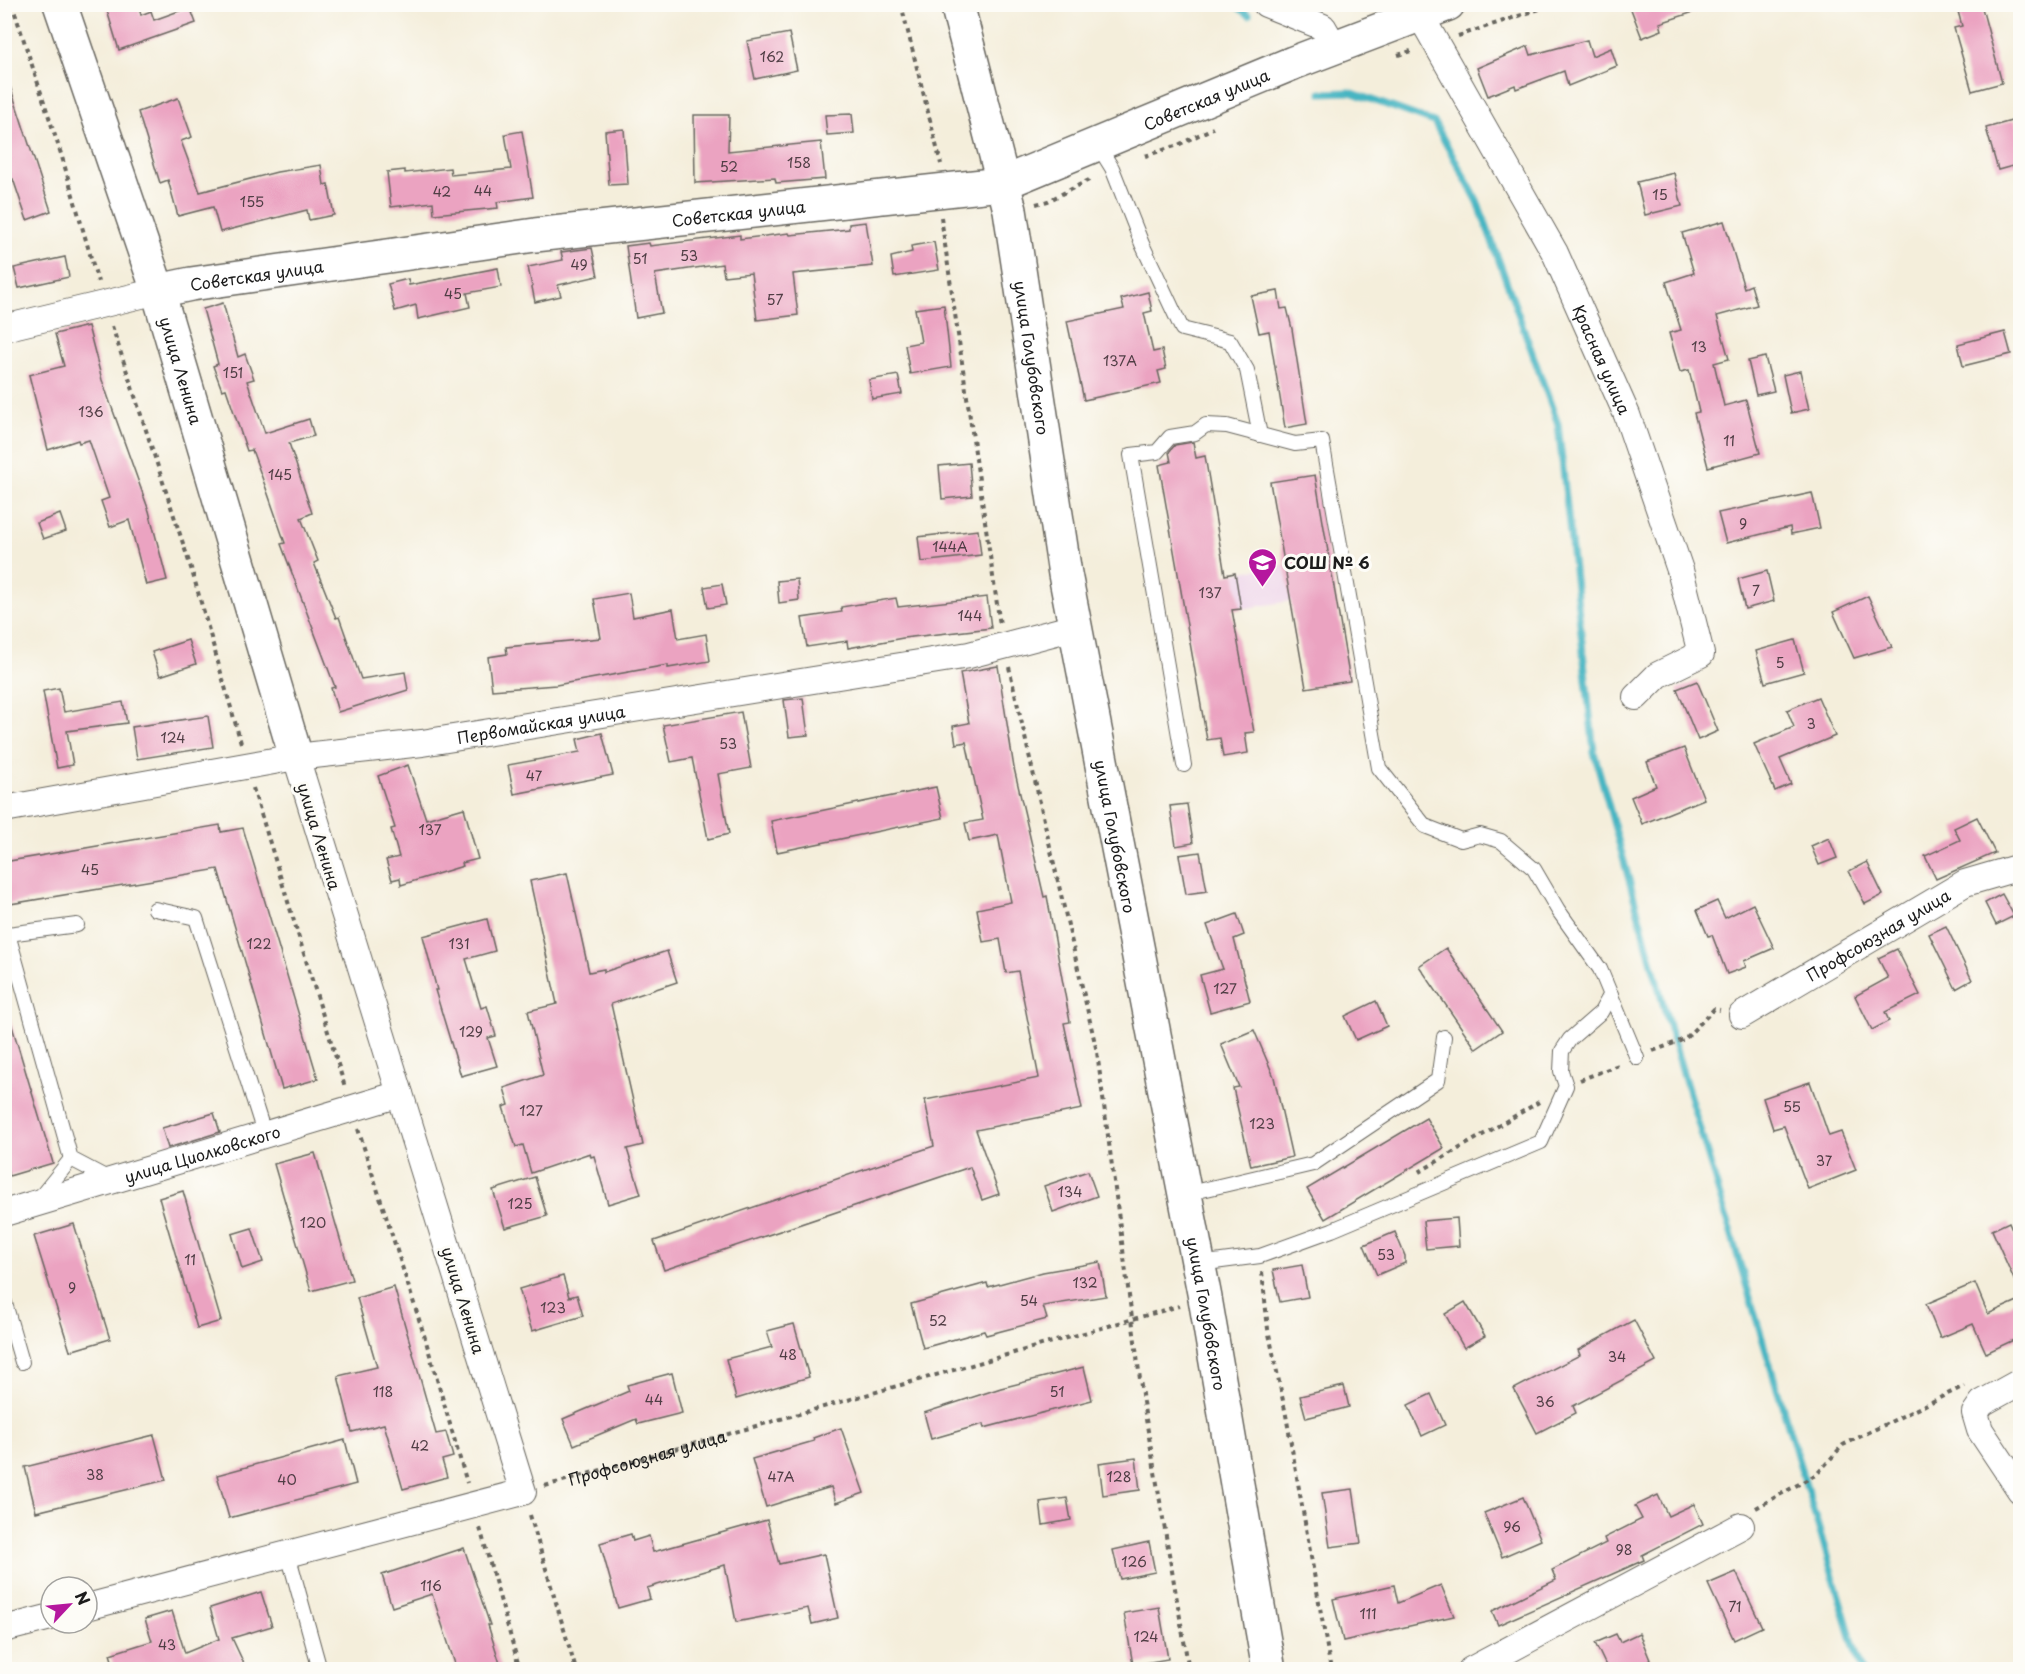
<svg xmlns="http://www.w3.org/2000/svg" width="2025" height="1674" font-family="'Playpen Sans',sans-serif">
	<rect width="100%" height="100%" fill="#fdfcf7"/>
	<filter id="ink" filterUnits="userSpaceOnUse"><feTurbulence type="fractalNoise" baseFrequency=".0167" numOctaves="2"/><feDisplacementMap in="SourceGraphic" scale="12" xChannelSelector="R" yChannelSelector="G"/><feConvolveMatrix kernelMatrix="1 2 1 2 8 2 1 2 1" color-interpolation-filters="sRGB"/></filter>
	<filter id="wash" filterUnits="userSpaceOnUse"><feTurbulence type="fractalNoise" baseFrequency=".008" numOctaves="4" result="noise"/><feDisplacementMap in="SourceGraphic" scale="24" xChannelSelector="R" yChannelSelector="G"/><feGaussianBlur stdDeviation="1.35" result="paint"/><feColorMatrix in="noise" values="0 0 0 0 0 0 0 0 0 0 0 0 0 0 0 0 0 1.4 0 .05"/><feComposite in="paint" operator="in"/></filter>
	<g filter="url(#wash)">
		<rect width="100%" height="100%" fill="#f4eedb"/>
		<polygon fill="#edd1e9" points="1284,565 1291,601 1241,609 1235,573"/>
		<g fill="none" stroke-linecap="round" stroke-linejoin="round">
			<g stroke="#47b5c2" stroke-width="7">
				<polyline points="1234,4 1249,15"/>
				<polyline points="1321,93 1350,92 1434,122 1477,200 1558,424 1594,752 1670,1029 1861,1670"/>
			</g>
		</g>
		<g id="blocks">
			<g fill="#eba3c1">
				<polygon points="105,4 138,4 141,15 151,11 154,20 190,7 196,23 119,50"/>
				<polygon points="1629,4 1706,4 1706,8 1660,23 1662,30 1642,38"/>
				<polygon points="1956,4 1981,4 2002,83 1972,91 1954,28 1962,26"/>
				<polygon points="789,33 797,70 755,79 747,41"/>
				<polygon points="1587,40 1592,56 1611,48 1617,66 1568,86 1564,71 1516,89 1515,85 1488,96 1477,68 1528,46 1531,55"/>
				<polygon points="4,80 8,80 51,211 27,220 13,179 4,182"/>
				<polygon points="178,98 192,137 181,141 200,192 277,172 321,165 324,185 328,184 334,215 309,220 307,210 220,232 213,207 178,216 168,180 160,183 138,112"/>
				<polygon points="852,114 854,133 827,135 825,115"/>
				<polygon points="694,115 729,115 728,151 821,142 825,179 776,183 775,178 695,183"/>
				<polygon points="2015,120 2020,140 2020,164 1998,170 1986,128"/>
				<polygon points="624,129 628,184 609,185 605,131"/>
				<polygon points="522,131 533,197 497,202 498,208 434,214 433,202 391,207 387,172 405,170 405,173 450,168 451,175 511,169 505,134"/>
				<polygon points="1674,173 1682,206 1645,215 1637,182"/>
				<polygon points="1724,221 1744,288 1751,285 1757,305 1717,316 1729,359 1714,363 1724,406 1746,400 1760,453 1708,467 1694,413 1699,412 1689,370 1680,372 1669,333 1681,330 1666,282 1694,273 1682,233"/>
				<polygon points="866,222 873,266 793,274 798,315 757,320 751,273 724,276 722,264 655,274 662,313 636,318 626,246 649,243 650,246 740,235 740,239 789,233 790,235 849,229 849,224"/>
				<polygon points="934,242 939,270 894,277 891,257 912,252 911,246"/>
				<polygon points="592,248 598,276 558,285 561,296 535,302 528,267 563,260 561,252"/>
				<polygon points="65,257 69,277 19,288 14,268"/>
				<polygon points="498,268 501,287 467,293 470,307 418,319 416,305 395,311 388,284 408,279 409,285"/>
				<polygon points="1278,291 1281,309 1287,308 1292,329 1307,424 1285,428 1269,331 1259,333 1251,296"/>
				<polygon points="1148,292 1152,311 1144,313 1153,352 1162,350 1166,369 1158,371 1161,383 1084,400 1067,321 1124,309 1121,299"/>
				<polygon points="223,303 238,357 245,354 254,379 247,381 265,433 309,419 314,436 289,443 312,513 301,518 318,561 314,563 336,618 339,617 361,679 405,672 408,690 338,712 331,688 335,687 281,544 285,543 267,491 252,450 247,451 226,389 222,390 213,366 218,364 203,309"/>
				<polygon points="944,305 951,367 910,374 905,345 921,342 915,309"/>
				<polygon points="88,326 102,380 149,511 167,580 146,585 129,520 110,527 101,501 109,498 89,440 79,443 78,440 48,450 29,375 64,366 55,334"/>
				<polygon points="2005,332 2011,354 1963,366 1958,344"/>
				<polygon points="1765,357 1774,391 1756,395 1748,361"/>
				<polygon points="1800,371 1809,409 1791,413 1783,375"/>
				<polygon points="898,375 902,394 872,399 869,380"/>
				<polygon points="1193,442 1196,458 1205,456 1225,575 1235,573 1241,609 1232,610 1254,732 1245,733 1248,753 1223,757 1220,738 1207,740 1159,465 1171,462 1169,452 1175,445"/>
				<polygon points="969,463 972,496 942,499 939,466"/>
				<polygon points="1315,475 1350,681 1306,688 1270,482"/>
				<polygon points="1812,493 1820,528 1791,534 1790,527 1726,543 1718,513"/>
				<polygon points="60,514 66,531 43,539 37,523"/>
				<polygon points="978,530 981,555 921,562 918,537"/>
				<polygon points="1767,571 1774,601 1745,609 1738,579"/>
				<polygon points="797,579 799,600 779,603 777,581"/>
				<polygon points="722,584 726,605 708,608 704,587"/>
				<polygon points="629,593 633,617 673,609 678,639 706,634 710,661 668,668 668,665 556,685 492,690 488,657 507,654 506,647 601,638 594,599"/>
				<polygon points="1868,596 1892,647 1854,658 1833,612"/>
				<polygon points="987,597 991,628 903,638 848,648 847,641 807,647 802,618 842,612 841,607 896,598 898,607"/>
				<polygon points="188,640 196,664 160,676 152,652"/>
				<polygon points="1795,640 1804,672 1765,683 1756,651"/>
				<polygon points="998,666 1014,768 1044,897 1047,896 1070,1022 1064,1023 1082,1109 976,1130 999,1194 982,1200 970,1167 664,1270 654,1241 934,1146 925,1100 1039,1078 1018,971 1006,973 1000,939 983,942 977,909 1011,902 998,835 969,841 965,823 983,820 966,742 956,744 953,726 969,723 960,673"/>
				<polygon points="1697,681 1718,731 1698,740 1677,689"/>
				<polygon points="59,688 64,712 123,702 127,723 67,731 73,765 57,768 43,691"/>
				<polygon points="1818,697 1835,736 1780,759 1791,784 1775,791 1754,744 1794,727 1787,710"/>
				<polygon points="803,698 808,735 789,737 784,700"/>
				<polygon points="741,712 751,768 718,774 729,834 708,839 692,758 671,762 663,725"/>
				<polygon points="208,716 213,747 137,759 132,727"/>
				<polygon points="602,733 613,775 514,794 508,765 580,752 577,739"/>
				<polygon points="1684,748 1704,799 1642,824 1631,797 1656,786 1647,762"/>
				<polygon points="408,765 426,819 464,808 478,859 462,863 463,866 401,885 400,878 392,880 386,860 399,857 391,829 395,828 378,776"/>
				<polygon points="936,787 943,818 777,852 771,821"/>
				<polygon points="1187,804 1193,843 1176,846 1170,806"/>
				<polygon points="1977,817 1995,853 1936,879 1925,856 1960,840 1954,828"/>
				<polygon points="220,825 221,832 243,828 318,1079 282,1089 218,869 4,905 4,862"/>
				<polygon points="1829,838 1837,858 1819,865 1811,846"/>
				<polygon points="1200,852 1207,891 1186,894 1179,855"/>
				<polygon points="1867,862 1883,895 1865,904 1849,871"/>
				<polygon points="567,873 589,972 604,969 604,972 667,951 677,982 611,1004 643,1145 627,1149 641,1194 608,1204 594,1156 591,1157 590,1153 531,1173 523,1145 516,1147 503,1107 509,1105 504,1088 543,1075 528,1011 557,1004 530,881"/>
				<polygon points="2002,894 2014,916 1996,925 1985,903"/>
				<polygon points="1717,901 1725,918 1753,904 1774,948 1744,961 1746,967 1727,974 1712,935 1708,936 1697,910"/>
				<polygon points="1237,914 1244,935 1234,939 1250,1001 1210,1012 1200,975 1223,969 1207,925"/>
				<polygon points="487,919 495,951 466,959 481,1008 487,1006 496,1036 488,1038 497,1066 461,1076 435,990 437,990 423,936"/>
				<polygon points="1946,926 1972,980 1956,989 1929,934"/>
				<polygon points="1446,948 1502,1031 1476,1049 1419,966"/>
				<polygon points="1897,949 1920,995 1885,1012 1889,1021 1872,1030 1855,996 1888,978 1878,958"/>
				<polygon points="1376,1001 1387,1026 1356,1040 1345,1016"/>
				<polygon points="9,1016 53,1163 9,1176 4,1162 4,1017"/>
				<polygon points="1254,1030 1274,1077 1292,1157 1251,1166 1233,1088 1239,1087 1221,1044"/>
				<polygon points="1810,1082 1829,1136 1841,1132 1856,1170 1808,1189 1784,1126 1773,1129 1763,1098"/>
				<polygon points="214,1113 220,1132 168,1148 162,1128"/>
				<polygon points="1426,1118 1444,1148 1325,1219 1307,1189"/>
				<polygon points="315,1153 352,1280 311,1291 274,1164"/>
				<polygon points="1088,1171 1097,1196 1053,1212 1044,1186"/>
				<polygon points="535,1177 547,1216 505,1228 493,1190"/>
				<polygon points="183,1191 221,1321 197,1328 159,1198"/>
				<polygon points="1457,1218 1459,1246 1426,1249 1423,1221"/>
				<polygon points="2009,1222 2020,1248 2020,1293 1992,1230"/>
				<polygon points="74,1224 110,1339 70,1351 34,1236"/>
				<polygon points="252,1228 263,1262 242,1269 232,1234"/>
				<polygon points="1395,1232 1405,1256 1405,1263 1377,1275 1364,1245"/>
				<polygon points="1100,1262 1106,1296 1043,1306 1047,1319 986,1335 984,1331 923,1348 911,1304 987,1283 988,1287 1043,1272"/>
				<polygon points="1302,1265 1308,1297 1280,1302 1273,1270"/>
				<polygon points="563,1276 569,1297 577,1295 583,1316 532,1331 519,1289"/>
				<polygon points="1975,1283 1988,1314 2020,1300 2020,1337 1986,1353 1973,1324 1940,1338 1926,1304"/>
				<polygon points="394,1287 436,1434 446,1432 453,1457 442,1460 447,1477 403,1489 384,1424 352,1432 338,1376 377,1367 357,1298"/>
				<polygon points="1465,1302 1485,1336 1464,1348 1445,1314"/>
				<polygon points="1634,1320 1656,1362 1573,1406 1576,1413 1537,1433 1514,1389 1580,1355 1578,1350"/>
				<polygon points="794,1324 809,1377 736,1399 726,1359 772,1347 767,1331"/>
				<polygon points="1084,1367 1092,1400 984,1428 983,1424 931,1439 924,1413 1001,1388"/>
				<polygon points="672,1373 682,1413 638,1424 636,1419 574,1445 563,1419 629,1391 627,1385"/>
				<polygon points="1344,1386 1349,1407 1306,1418 1300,1396"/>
				<polygon points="1431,1394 1445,1425 1422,1436 1408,1405"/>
				<polygon points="841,1428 864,1493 836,1503 831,1487 766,1507 752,1459 814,1441 813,1438"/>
				<polygon points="154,1435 166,1480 36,1512 25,1467"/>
				<polygon points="345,1440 356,1484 229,1518 217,1475"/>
				<polygon points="1136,1458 1140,1490 1103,1495 1099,1463"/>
				<polygon points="1353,1489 1361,1543 1330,1547 1322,1493"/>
				<polygon points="1658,1495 1668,1516 1694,1504 1703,1524 1642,1555 1644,1560 1498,1625 1492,1611 1556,1580 1552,1570 1606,1543 1604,1538 1642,1519 1635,1506"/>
				<polygon points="1523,1497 1541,1540 1502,1557 1484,1513"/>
				<polygon points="1067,1498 1071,1520 1043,1525 1040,1502"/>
				<polygon points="767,1520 779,1564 824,1554 838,1618 812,1624 808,1608 736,1622 725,1565 647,1588 650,1599 618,1608 600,1543 631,1534 633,1541 649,1536 653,1552"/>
				<polygon points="1149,1542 1155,1572 1120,1579 1113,1550"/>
				<polygon points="464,1548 490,1625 488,1625 502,1670 457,1670 432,1594 392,1607 382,1575"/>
				<polygon points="1736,1572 1762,1627 1734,1640 1708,1584"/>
				<polygon points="1394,1585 1398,1603 1441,1585 1454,1616 1343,1641 1333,1599"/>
				<polygon points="261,1592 272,1626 232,1638 247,1670 115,1670 110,1654 152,1641 145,1619 172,1611 185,1653 219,1639 210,1608"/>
				<polygon points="1159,1607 1168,1659 1133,1665 1124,1613"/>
				<polygon points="1639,1633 1650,1660 1630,1670 1608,1670 1595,1643 1616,1634 1620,1642"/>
			</g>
		</g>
	</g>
	<g filter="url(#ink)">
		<use href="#blocks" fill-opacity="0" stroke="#68665f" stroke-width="1.5"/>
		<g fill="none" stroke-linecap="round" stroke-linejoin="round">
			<defs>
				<g id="lane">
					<polyline points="1097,144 1112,168 1142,244 1182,329 1230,341 1247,370 1260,435"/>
					<polyline points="1184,765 1131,455 1157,452 1170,437 1195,433 1206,425 1227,426 1295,444 1322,441 1379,768 1425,826 1461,840 1480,835 1501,841 1534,869 1558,910 1600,969 1637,1058"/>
					<polyline points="155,909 196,918 265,1136"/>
					<polyline points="77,925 8,934 71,1159 111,1180"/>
					<polyline points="1185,1194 1313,1164 1438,1080 1444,1037"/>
					<polyline points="38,1200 71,1159"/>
					<polyline points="1199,1264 1260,1256 1332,1230 1541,1142 1566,1086 1561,1071 1562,1051 1570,1039 1601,1012 1611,994"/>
					<polyline points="4,1300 22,1362"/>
					<polyline points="288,1554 320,1670"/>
				</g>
				<g id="street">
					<polyline points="1266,4 1323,27 1334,46"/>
					<path id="s2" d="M1420,15L1555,253L1627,415L1680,570L1701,654L1658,675L1636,697"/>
					<polyline points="4,328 158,291"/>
					<path id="s3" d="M4,809L296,757L422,743L969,655L1075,627"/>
					<path id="s4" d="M1742,1015L1965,883L2020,867"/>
					<path id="s5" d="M4,1213L400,1094"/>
					<polyline points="2020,1382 1982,1403 1975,1413 1980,1430 2020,1490"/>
					<polyline points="87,1607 523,1492 296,757"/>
					<polyline points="4,1629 51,1617"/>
					<polyline points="1471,1670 1741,1526"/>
				</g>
				<g id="secondary">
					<path id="s6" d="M60,4L158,291L296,757"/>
					<path id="s7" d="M957,4L1010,210L1065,574L1205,1298L1269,1670"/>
					<path id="s8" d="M158,291L191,284L535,235L1001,184L1293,63L1448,4"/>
				</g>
			</defs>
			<use href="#lane" stroke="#68665f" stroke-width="16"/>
			<use href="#street" stroke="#68665f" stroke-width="28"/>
			<use href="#secondary" stroke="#68665f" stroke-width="36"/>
			<g stroke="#68665f" stroke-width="4" stroke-dasharray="4.5 4.5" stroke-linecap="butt">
				<polyline points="12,4 62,157 98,282"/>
				<polyline points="901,4 941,164"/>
				<polyline points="1458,36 1555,4"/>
				<polyline points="1398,55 1414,50"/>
				<polyline points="1145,156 1178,145 1213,128"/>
				<polyline points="1036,204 1048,201 1091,179"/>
				<polyline points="941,217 1000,625"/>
				<polyline points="112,326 192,571 241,743"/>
				<polyline points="1009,667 1097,1052 1143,1402 1189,1670"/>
				<polyline points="253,788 345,1087"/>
				<polyline points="1653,1051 1685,1039 1714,1009 1720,1010"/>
				<polyline points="1580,1080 1621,1064"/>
				<polyline points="358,1129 425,1338 467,1483"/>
				<polyline points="1419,1172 1539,1102"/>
				<polyline points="1262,1272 1268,1329 1286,1415 1331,1670"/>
				<path id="s1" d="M545,1486L1179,1306"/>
				<polyline points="1756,1508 1817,1474 1843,1445 1964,1386"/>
				<polyline points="530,1515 576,1670"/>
				<polyline points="480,1528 520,1670"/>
			</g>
			<use href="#lane" stroke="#fff" stroke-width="14"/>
			<use href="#street" stroke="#fff" stroke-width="26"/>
			<use href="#secondary" stroke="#fff" stroke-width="33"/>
		</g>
	</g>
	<defs>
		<symbol id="school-pin" viewBox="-11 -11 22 30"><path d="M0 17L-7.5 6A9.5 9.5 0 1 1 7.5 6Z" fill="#b5179e" stroke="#fdfcf7"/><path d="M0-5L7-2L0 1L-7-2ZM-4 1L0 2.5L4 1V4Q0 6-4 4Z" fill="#fff"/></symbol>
	</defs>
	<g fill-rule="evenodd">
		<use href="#school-pin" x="1246" y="546" width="33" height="45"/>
	</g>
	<g text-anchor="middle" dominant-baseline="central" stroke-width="6" stroke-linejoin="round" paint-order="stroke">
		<g font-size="14" fill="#503e45">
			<text x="772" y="56">162</text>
			<text x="799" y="162">158</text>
			<text x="729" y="166">52</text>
			<text x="483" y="190">44</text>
			<text x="442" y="191">42</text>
			<text x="1660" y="194">15</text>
			<text x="252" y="201">155</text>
			<text x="689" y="255">53</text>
			<text x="640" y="258">51</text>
			<text x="579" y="264">49</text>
			<text x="453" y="293">45</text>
			<text x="775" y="299">57</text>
			<text x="1699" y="346">13</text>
			<text x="1120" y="360">137А</text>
			<text x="233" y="372">151</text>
			<text x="91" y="411">136</text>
			<text x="1729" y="440">11</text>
			<text x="280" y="474">145</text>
			<text x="1743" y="523">9</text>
			<text x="950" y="546">144А</text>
			<text x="1756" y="590">7</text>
			<text x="1210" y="592">137</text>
			<text x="970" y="615">144</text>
			<text x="1780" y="662">5</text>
			<text x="1811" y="723">3</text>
			<text x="173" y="737">124</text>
			<text x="728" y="743">53</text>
			<text x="534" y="775">47</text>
			<text x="430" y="829">137</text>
			<text x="90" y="869">45</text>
			<text x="259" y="943">122</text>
			<text x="459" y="943">131</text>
			<text x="1225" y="988">127</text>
			<text x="471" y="1031">129</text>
			<text x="1792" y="1106">55</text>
			<text x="531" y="1110">127</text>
			<text x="1262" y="1123">123</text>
			<text x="1824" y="1160">37</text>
			<text x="1070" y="1191">134</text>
			<text x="520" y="1203">125</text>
			<text x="313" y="1222">120</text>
			<text x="1386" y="1254">53</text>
			<text x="190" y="1259">11</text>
			<text x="1085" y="1282">132</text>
			<text x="72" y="1287">9</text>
			<text x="1029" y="1300">54</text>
			<text x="553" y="1307">123</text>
			<text x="938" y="1320">52</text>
			<text x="788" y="1354">48</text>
			<text x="1617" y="1356">34</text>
			<text x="383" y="1391">118</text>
			<text x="1057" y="1391">51</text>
			<text x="654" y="1399">44</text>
			<text x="1545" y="1401">36</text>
			<text x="420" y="1445">42</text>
			<text x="95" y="1474">38</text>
			<text x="781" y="1476">47А</text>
			<text x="1119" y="1476">128</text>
			<text x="287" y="1479">40</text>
			<text x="1512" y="1526">96</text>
			<text x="1624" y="1549">98</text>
			<text x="1134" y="1561">126</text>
			<text x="431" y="1585">116</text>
			<text x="1735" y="1606">71</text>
			<text x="1368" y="1613">111</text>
			<text x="1146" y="1636">124</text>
			<text x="167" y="1644">43</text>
		</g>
		<g font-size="16" fill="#1c1c1c" stroke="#fdfcf7">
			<text stroke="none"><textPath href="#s8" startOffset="1072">Советская улица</textPath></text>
			<text stroke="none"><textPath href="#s8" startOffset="586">Советская улица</textPath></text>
			<text stroke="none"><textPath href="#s8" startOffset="100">Советская улица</textPath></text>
			<text stroke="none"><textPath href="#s7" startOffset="362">улица Голубовского</textPath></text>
			<text stroke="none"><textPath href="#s2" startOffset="390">Красная улица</textPath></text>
			<text stroke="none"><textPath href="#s6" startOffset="386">улица Ленина</textPath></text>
			<text stroke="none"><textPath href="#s3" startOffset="544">Первомайская улица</textPath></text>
			<text transform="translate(320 836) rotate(73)">улица Ленина</text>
			<text stroke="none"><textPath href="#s7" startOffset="848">улица Голубовского</textPath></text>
			<text stroke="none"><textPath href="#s4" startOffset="158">Профсоюзная улица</textPath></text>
			<text stroke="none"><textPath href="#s5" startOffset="207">улица Циолковского</textPath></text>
			<text transform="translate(464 1300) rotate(73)">улица Ленина</text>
			<text stroke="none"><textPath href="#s7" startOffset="1334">улица Голубовского</textPath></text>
			<text stroke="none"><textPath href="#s1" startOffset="106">Профсоюзная улица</textPath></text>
		</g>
		<g font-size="16" font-weight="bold" fill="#1c1c1c" stroke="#fdfcf7" text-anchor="start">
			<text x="1284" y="562">СОШ № 6</text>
		</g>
	</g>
	<rect width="2025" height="1674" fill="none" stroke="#fdfcf7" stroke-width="24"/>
	<g transform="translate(69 1605) rotate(64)"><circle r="28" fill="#fdfcf7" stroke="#a3a29f" stroke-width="1.5"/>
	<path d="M0-4.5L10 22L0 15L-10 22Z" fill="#b5179e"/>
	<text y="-9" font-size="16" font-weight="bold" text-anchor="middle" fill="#1c1c1c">N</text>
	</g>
</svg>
